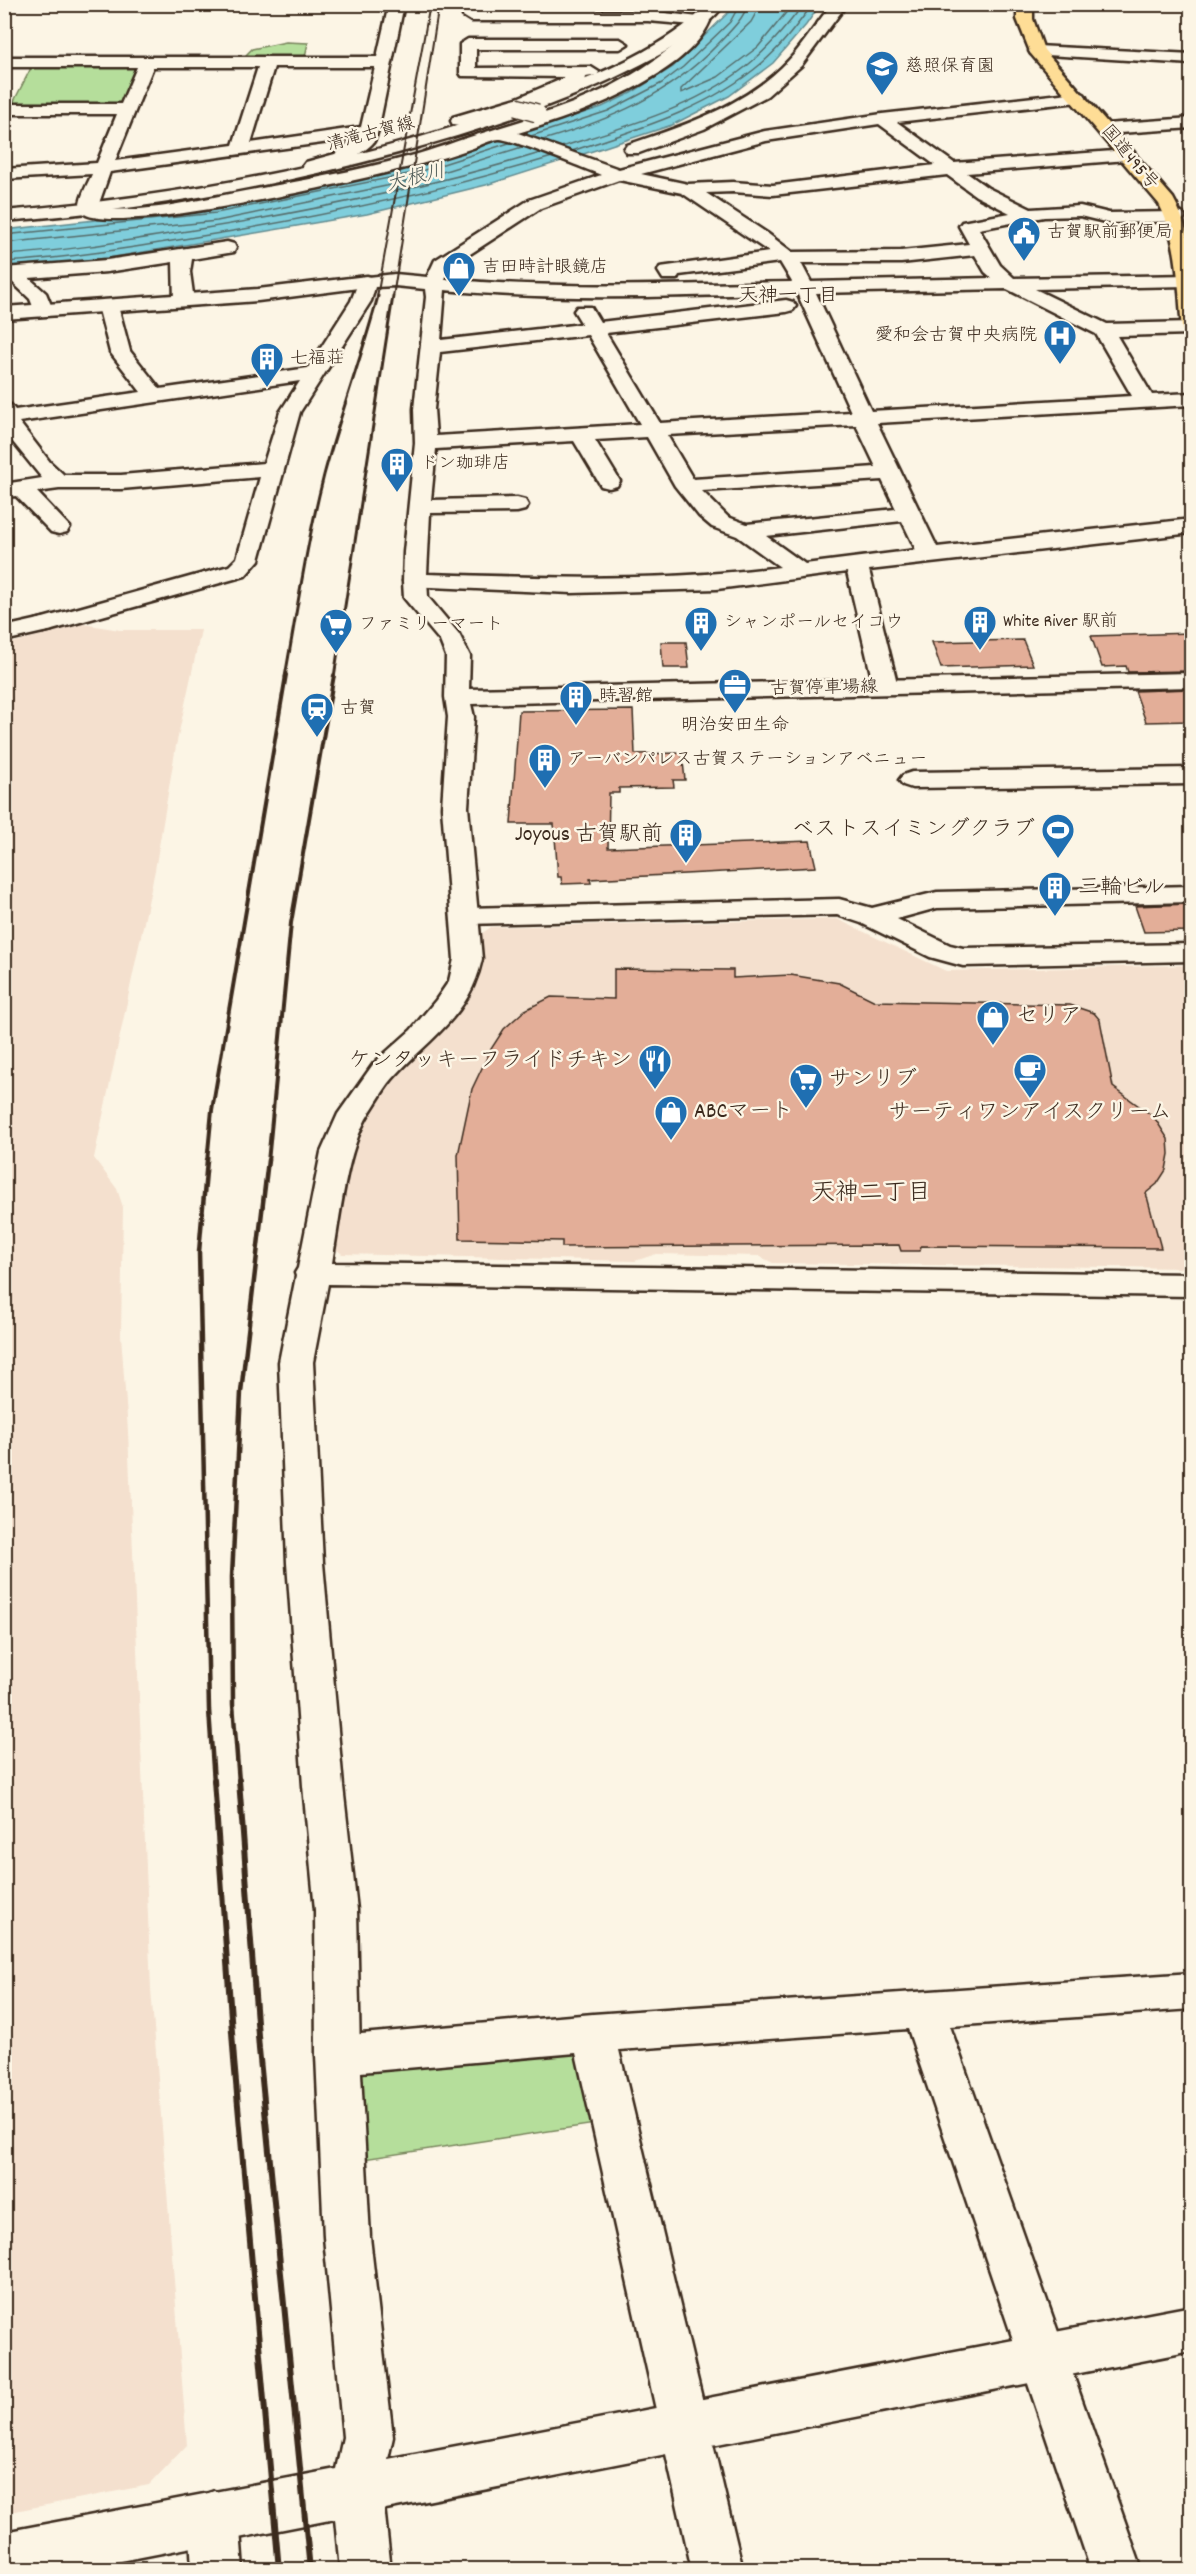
<svg xmlns="http://www.w3.org/2000/svg" width="1196" height="2574" font-family="Dekko,'Klee One',sans-serif">
	<rect width="100%" height="100%" fill="#fcf5e5"/>
	<filter id="ink" filterUnits="userSpaceOnUse"><feTurbulence type="fractalNoise" baseFrequency=".0167" numOctaves="2"/><feDisplacementMap in="SourceGraphic" scale="12" xChannelSelector="R" yChannelSelector="G"/><feConvolveMatrix kernelMatrix="1 2 1 2 8 2 1 2 1" color-interpolation-filters="sRGB"/></filter>
	<g filter="url(#ink)">
		<g fill="#f4e0ce">
			<polygon points="83,624 120,630 201,630 176,746 155,870 94,1158 117,1189 123,1207 121,1335 128,1431 151,1989 187,2445 149,2485 5,2513 4,645"/>
			<polygon points="837,919 946,971 1191,965 1191,1268 773,1263 759,1256 656,1254 635,1261 342,1254 330,1244 349,1150 366,1111 478,960 481,934 491,927"/>
		</g>
		<g fill="#b5de9b" stroke="#78845c" stroke-width="1.5">
			<polygon points="286,42 308,43 305,57 244,57 252,49"/>
			<polygon points="32,66 138,67 122,106 12,105"/>
			<polygon points="579,2050 602,2123 364,2159 358,2077 371,2064"/>
		</g>
		<polygon fill="#7fcedc" stroke="#648c90" stroke-width="1.5" points="736,5 820,5 806,25 773,63 729,96 672,125 599,149 486,185 367,214 108,258 5,268 4,230 215,207 417,166 602,107 631,93 673,67"/>
		<g fill="none" stroke-linecap="round" stroke-linejoin="round">
			<g stroke="#566c6a" stroke-width="1.5">
				<polyline points="757,4 756,13 751,22 681,89 681,93 718,77 758,47 793,4"/>
				<polyline points="531,136 608,111 662,83 683,67 730,22 740,4"/>
				<path d="M543,140C610,120 669,95 718,44C730,31 743,20 748,4"/>
				<path d="M561,147C628,126 702,106 755,59C774,42 789,23 804,4"/>
				<path d="M572,151C639,129 708,109 762,63C782,46 797,25 813,4"/>
				<polyline points="4,235 216,213 418,172 509,143"/>
				<polyline points="4,243 217,221 420,179 522,147"/>
				<path d="M4,255C68,251 131,240 194,230C311,211 426,188 540,153"/>
				<path d="M4,262C71,258 136,247 202,236C321,217 437,192 552,157"/>
			</g>
		</g>
		<g fill="#e3ae98" stroke="#3b2a1e" stroke-width="1.5">
			<polygon points="1191,633 1191,671 1128,672 1126,666 1102,667 1091,636"/>
			<polygon points="1023,640 1033,665 941,668 932,642"/>
			<polygon points="661,642 686,642 689,668 663,668"/>
			<polygon points="1191,689 1191,721 1146,722 1135,691"/>
			<polygon points="633,710 635,754 682,753 685,780 673,780 674,787 619,788 619,793 609,793 608,848 810,841 816,867 590,879 591,883 562,884 561,877 558,877 554,824 511,824 519,711"/>
			<polygon points="1191,904 1191,931 1144,932 1135,906"/>
			<polygon points="614,969 733,970 733,978 791,975 839,983 875,1001 1070,1005 1094,1013 1100,1020 1113,1087 1154,1117 1168,1139 1169,1154 1166,1170 1157,1184 1146,1193 1161,1248 921,1246 920,1251 901,1251 899,1245 562,1247 562,1241 460,1239 458,1155 472,1089 491,1049 504,1029 525,1010 551,997 614,999"/>
		</g>
		<g fill="none" stroke-linecap="round" stroke-linejoin="round">
			<defs>
				<g id="street">
					<path d="M389,4H404L378,131C376,135 376,140 372,144C359,157 325,174 306,170L303,166L306,162L335,154L359,138L110,172L98,206C128,217 197,200 229,194C289,183 349,173 407,157C434,150 459,140 486,132C547,113 608,95 660,56C672,47 686,38 693,25L648,21H471L463,16L465,4H480L479,11H648L707,18L710,21C687,77 572,117 518,133L619,169L765,131L882,114L1078,92L1084,94L1086,97L1084,100L1078,102L897,122L954,163L1127,150L1133,151L1136,155L1133,159L1127,160L967,173L988,188L1031,209L1080,206L1109,213L1176,212L1182,213L1185,217L1182,221L1109,223L1080,216L1044,217L979,229L1000,265L1014,278L1192,275V285L1187,286L1035,289L1107,324L1192,322L1191,334L1117,336L1152,395L1192,393V405L877,423L937,547L1192,519V533L869,570L898,687L895,692L886,694L877,692L874,687L847,572L717,589L572,593L407,586L403,581L404,552L415,443L414,409L426,297L425,289L395,286L375,287L371,301L300,412L259,560L245,576L52,630L44,632L36,630L32,625L36,620L229,566L237,558L260,477L121,489H59L37,492L70,527L67,532L59,534L51,532L16,496L4,497V484L42,478L4,431V403L11,405L15,410L141,392L110,352L98,306L101,302H115L118,306L130,351L160,389L308,368L351,301L360,278L395,274L427,277L435,260L529,200L601,175C586,169 509,138 499,139C490,140 481,145 473,148C456,154 438,159 421,164C376,176 109,240 82,212C75,204 89,182 92,174L4,179V169L97,163L117,114H4V104H121L137,67H4V57H377ZM153,67H258L233,145L115,161ZM274,67H375L361,127L251,143ZM879,124L935,165L773,185L733,182L688,184L641,174L766,141ZM947,175L976,196L1010,213L962,222L959,226L969,244L901,251L792,252L767,233L706,193L733,192L773,195ZM619,180L682,193L769,252L660,267L658,271L663,279H677L679,275L780,262L792,282C677,284 560,290 445,279L450,267L541,208ZM975,255L985,272L992,278L811,282L801,263H901ZM1007,289L1096,334L1132,396L871,411L816,293ZM445,290C561,302 680,296 797,293L851,412L660,423L606,333L786,312L793,310L796,306L793,302L786,300L600,322L591,307H577L574,311L582,324L441,340ZM588,335L640,424L436,436L434,409L440,352ZM300,381L280,412L264,463L121,475H64L50,462L19,422ZM856,425L876,467L693,479L667,435ZM647,437L675,486L699,516L712,527L737,536L780,567C662,582 545,578 427,574L430,513L517,512L525,510L528,505L525,500L517,498L431,500L436,449L574,441L601,486L609,488L617,486L620,481L595,440ZM882,480L896,509L747,524L728,517L702,491ZM902,521L916,550L805,564L766,536Z"/>
					<path d="M832,4H847L801,66L767,96L704,129L639,153H627L624,149L627,145C685,125 746,106 789,60C805,43 817,22 832,4Z"/>
					<polygon points="468,39 620,39 628,44 620,49 476,49 476,68 591,67 599,72 597,75 586,77 585,81 529,104 459,126 453,125 451,121 453,117 517,98 567,77 462,76 460,73 460,44"/>
					<polygon points="1192,118 1192,128 1105,134 1097,129 1105,124"/>
					<polygon points="227,242 234,244 236,248 234,252 192,259 190,272 194,301 191,305 177,305 174,301 173,262 107,272 29,278 46,293 53,310 50,314 36,314 30,299 9,279 4,280 4,268 107,260"/>
					<polygon points="1192,768 1192,784 912,788 903,785 899,780 903,775 912,772"/>
					<polygon points="1192,886 1192,902 937,908 897,919 950,945 963,948 1192,944 1192,961 963,966 930,957 861,923 837,915 466,924 456,922 452,916 456,910 466,908 839,899 872,908 937,892"/>
					<polygon points="1192,1973 1192,2009 950,2026 1142,2570 1091,2570 908,2029 619,2050 743,2570 692,2570 576,2053 338,2074 323,2068 316,2055 323,2042 338,2036 593,2014"/>
					<polygon points="357,2463 375,2471 382,2488 391,2570 340,2570 332,2488 339,2471"/>
					<polygon points="214,2491 232,2498 239,2516 243,2570 192,2570 189,2516 196,2498"/>
				</g>
				<g id="secondary">
					<path d="M709,4H725C702,34 662,54 628,71C555,107 476,131 398,153C268,188 138,211 4,221V211C189,196 375,161 548,94C603,73 666,47 709,4Z"/>
					<polygon points="1037,46 1192,54 1192,64 1031,54 1029,51 1031,48"/>
					<polygon points="367,276 374,278 376,282 374,286 258,301 4,319 4,307 258,289"/>
					<path d="M415,574L423,576L427,581L428,597L459,634L470,656L469,689L1192,673V687L471,704L474,717L468,807L482,959C470,1015 432,1036 396,1075C386,1085 378,1100 370,1112C346,1149 340,1218 332,1263L1192,1274V1296L328,1284L313,1362L323,1563L343,1786L357,1910L360,2055L370,2237L393,2437L388,2459L1192,2306V2351L75,2570H4V2532L336,2469L343,2437L324,2237L316,2055L315,1910L303,1786L287,1563L279,1362L296,1276L295,1273L298,1268L321,1152L338,1114L374,1063L411,1030L436,1000L449,981L454,959L442,807L448,717L445,697L446,656L440,641L404,598L403,581L407,576Z"/>
					<polygon points="44,618 52,620 56,625 52,630 4,641 4,627"/>
				</g>
				<path id="highway" d="M1017,4H1033V19L1044,50L1173,198C1196,238 1192,290 1192,336L1185,334L1182,330C1178,287 1179,243 1159,204L1031,54L1017,19Z"/>
			</defs>
			<use href="#street" stroke="#3b2a1e" stroke-width="5"/>
			<use href="#secondary" stroke="#3b2a1e" stroke-width="5"/>
			<use href="#highway" stroke="#3b2a1e" stroke-width="5"/>
			<use href="#street" fill="#fcf5e5" fill-rule="evenodd"/>
			<use href="#secondary" fill="#fcf5e5" fill-rule="evenodd"/>
			<use href="#highway" fill="#fedd96" fill-rule="evenodd"/>
			<g stroke="#3b2a1e" stroke-width="2">
				<polyline points="377,297 430,4"/>
				<polyline points="393,297 439,4"/>
			</g>
			<g stroke="#3b2a1e" stroke-width="3">
				<path d="M285,677C297,610 307,541 324,475C340,415 362,356 378,296"/>
				<polyline points="334,677 393,296"/>
			</g>
			<g stroke="#3b2a1e" stroke-width="4">
				<polyline points="207,1162 212,1110 286,675"/>
				<polyline points="268,1162 291,923 334,675"/>
			</g>
			<g stroke="#3b2a1e" stroke-width="4.5">
				<polyline points="207,1160 199,1252 209,1710 214,1782"/>
				<polyline points="239,1782 233,1704 232,1577 241,1392 268,1160"/>
			</g>
			<g stroke="#3b2a1e" stroke-width="6">
				<polyline points="214,1780 234,2060 279,2570"/>
				<polyline points="239,1780 259,2049 310,2570"/>
			</g>
			<defs>
				<polyline id="street-bridge" points="516,107 537,113"/>
			</defs>
			<use href="#street-bridge" stroke="#3b2a1e" stroke-width="20" stroke-linecap="butt"/>
			<use href="#street-bridge" stroke="#fcf5e5" stroke-width="17"/>
		</g>
	</g>
	<defs>
		<symbol id="school-pin" viewBox="-11 -11 22 30"><path d="M0 17L-7.5 6A9.5 9.5 0 1 1 7.5 6Z" fill="#1f6fb2" stroke="#fcf5e5"/><path d="M0-5L7-2L0 1L-7-2ZM-4 1L0 2.5L4 1V4Q0 6-4 4Z" fill="#fff"/></symbol>
		<symbol id="civic-pin" viewBox="-11 -11 22 30"><path d="M0 17L-7.5 6A9.5 9.5 0 1 1 7.5 6Z" fill="#1f6fb2" stroke="#fcf5e5"/><path d="M-.6-6.5H3V-4.5H.6V-3L4-1V1h2V6H-6V1h2V-1L-.6-3ZM-1.2 2.5V6h2.4V2.5Z" fill="#fff"/></symbol>
		<symbol id="shop-pin" viewBox="-11 -11 22 30"><path d="M0 17L-7.5 6A9.5 9.5 0 1 1 7.5 6Z" fill="#1f6fb2" stroke="#fcf5e5"/><path d="M-5-2.5h2.3a2.7 3.5 0 0 1 5.4 0H5L5.5 6h-11ZM-1.5-2.5h3a1.5 2.3 0 0 0-3 0Z" fill="#fff"/></symbol>
		<symbol id="hospital-pin" viewBox="-11 -11 22 30"><path d="M0 17L-7.5 6A9.5 9.5 0 1 1 7.5 6Z" fill="#1f6fb2" stroke="#fcf5e5"/><path d="M-5-5h3v3.5h4V-5h3V5h-3V1.5h-4V5h-3Z" fill="#fff"/></symbol>
		<symbol id="building-pin" viewBox="-11 -11 22 30"><path d="M0 17L-7.5 6A9.5 9.5 0 1 1 7.5 6Z" fill="#1f6fb2" stroke="#fcf5e5"/><path d="M-4-6H4V6H1V3H-1V6H-4ZM-2.5-4.3h1.7v1.8h-1.7ZM.8-4.3h1.7v1.8H.8ZM-2.5-1h1.7V.8h-1.7ZM.8-1h1.7V.8H.8Z" fill="#fff"/></symbol>
		<symbol id="supermarket-pin" viewBox="-11 -11 22 30"><path d="M0 17L-7.5 6A9.5 9.5 0 1 1 7.5 6Z" fill="#1f6fb2" stroke="#fcf5e5"/><path d="M-6-5.5h2.5l.6 2H6L4.5 2H-2.5L-4.4-4H-6ZM-1.5 3.2a1.3 1.3 0 1 0 .1 0ZM3 3.2a1.3 1.3 0 1 0 .1 0Z" fill="#fff"/></symbol>
		<symbol id="office-pin" viewBox="-11 -11 22 30"><path d="M0 17L-7.5 6A9.5 9.5 0 1 1 7.5 6Z" fill="#1f6fb2" stroke="#fcf5e5"/><path d="M-6-3h4V-5.5h4V-3h4V5H-6ZM-1-4.5V-3h2v-1.5ZM-6 0V1H6V0Z" fill="#fff"/></symbol>
		<symbol id="station-pin" viewBox="-11 -11 22 30"><path d="M0 17L-7.5 6A9.5 9.5 0 1 1 7.5 6Z" fill="#1f6fb2" stroke="#fcf5e5"/><path d="M-3-6H3Q5-6 5-4V2Q5 4 3 4L4.5 6H3L1.5 4h-3L-3 6H-4.5L-3 4Q-5 4-5 2V-4Q-5-6-3-6ZM-3.5-4v3h7v-3ZM-3.5 1v1.5H-2V1ZM2 1v1.5H3.5V1Z" fill="#fff"/></symbol>
		<symbol id="stadium-pin" viewBox="-11 -11 22 30"><path d="M0 17L-7.5 6A9.5 9.5 0 1 1 7.5 6Z" fill="#1f6fb2" stroke="#fcf5e5"/><path d="M0-5a6.5 5 0 1 0 0 10a6.5 5 0 1 0 0-10ZM-3.5-1.8h7v3.6h-7Z" fill="#fff"/></symbol>
		<symbol id="restaurant-pin" viewBox="-11 -11 22 30"><path d="M0 17L-7.5 6A9.5 9.5 0 1 1 7.5 6Z" fill="#1f6fb2" stroke="#fcf5e5"/><path d="M-5-6h1v4h1v-4h1v4h1v-4h1v5L-1.5 .5V6h-2V.5L-5-1ZM5-6V6H3V1.5H1.5Q1.5-4 5-6Z" fill="#fff"/></symbol>
		<symbol id="cafe-pin" viewBox="-11 -11 22 30"><path d="M0 17L-7.5 6A9.5 9.5 0 1 1 7.5 6Z" fill="#1f6fb2" stroke="#fcf5e5"/><path d="M-5.5-4.5H6V0H3Q3 3.5 0 3.5H-2.5Q-5.5 3.5-5.5 0ZM3-3.2v2h1.7v-2ZM-6 4.5H4V6H-6Z" fill="#fff"/></symbol>
	</defs>
	<g fill-rule="evenodd">
		<use href="#school-pin" x="863" y="48" width="38" height="52"/>
		<use href="#civic-pin" x="1005" y="214" width="38" height="52"/>
		<use href="#shop-pin" x="440" y="249" width="38" height="52"/>
		<use href="#hospital-pin" x="1041" y="317" width="38" height="52"/>
		<use href="#building-pin" x="248" y="340" width="38" height="52"/>
		<use href="#building-pin" x="378" y="445" width="38" height="52"/>
		<use href="#building-pin" x="961" y="603" width="38" height="52"/>
		<use href="#building-pin" x="682" y="604" width="38" height="52"/>
		<use href="#supermarket-pin" x="317" y="606" width="38" height="52"/>
		<use href="#office-pin" x="716" y="666" width="38" height="52"/>
		<use href="#building-pin" x="557" y="678" width="38" height="52"/>
		<use href="#station-pin" x="298" y="690" width="38" height="52"/>
		<use href="#building-pin" x="526" y="741" width="38" height="52"/>
		<use href="#stadium-pin" x="1039" y="811" width="38" height="52"/>
		<use href="#building-pin" x="667" y="816" width="38" height="52"/>
		<use href="#building-pin" x="1036" y="869" width="38" height="52"/>
		<use href="#shop-pin" x="974" y="998" width="38" height="52"/>
		<use href="#restaurant-pin" x="636" y="1042" width="38" height="52"/>
		<use href="#cafe-pin" x="1011" y="1051" width="38" height="52"/>
		<use href="#supermarket-pin" x="787" y="1061" width="38" height="52"/>
		<use href="#shop-pin" x="652" y="1093" width="38" height="52"/>
	</g>
	<g text-anchor="middle" dominant-baseline="central" stroke-width="5" stroke-linejoin="round" paint-order="stroke">
		<g font-size="18" fill="#3b2a1e" stroke="#fcf5e5" text-anchor="start">
			<text x="905" y="67">慈照保育園</text>
			<text x="1047" y="233">古賀駅前郵便局</text>
			<text x="482" y="268">吉田時計眼鏡店</text>
			<text x="1037" y="336" text-anchor="end">愛和会古賀中央病院</text>
			<text x="290" y="359">七福荘</text>
			<text x="420" y="464">ドン珈琲店</text>
			<text x="1003" y="622">White River 駅前</text>
			<text x="724" y="623">シャンポールセイコウ</text>
			<text x="359" y="625">ファミリーマート</text>
			<text x="599" y="697">時習館</text>
			<text x="340" y="709">古賀</text>
			<text x="735" y="726" text-anchor="middle">明治安田生命</text>
			<text x="568" y="760">アーバンパレス古賀ステーションアベニュー</text>
		</g>
		<g font-size="18" fill="#3b2a1e" stroke="#fcf5e5">
			<text transform="translate(371 135) rotate(-15)">清滝古賀線</text>
			<text transform="translate(1129 158) rotate(50)">国道495号</text>
			<text transform="translate(824 689) rotate(-1)">古賀停車場線</text>
		</g>
		<g font-size="20" font-style="italic" fill="#4f5b57" stroke="#fcf5e5">
			<text transform="translate(416 179) rotate(-14)">大根川</text>
		</g>
		<g font-size="20" fill="#3b2a1e" stroke="#fcf5e5">
			<text x="788" y="297">天神一丁目</text>
		</g>
		<g font-size="22" fill="#3b2a1e" stroke="#fcf5e5" text-anchor="start">
			<text x="1035" y="830" text-anchor="end">ベストスイミングクラブ</text>
			<text x="663" y="835" text-anchor="end">Joyous 古賀駅前</text>
			<text x="1078" y="888">三輪ビル</text>
			<text x="1016" y="1017">セリア</text>
			<text x="632" y="1061" text-anchor="end">ケンタッキーフライドチキン</text>
			<text x="829" y="1080">サンリブ</text>
			<text x="694" y="1112">ABCマート</text>
			<text x="1030" y="1113" text-anchor="middle">サーティワンアイスクリーム</text>
		</g>
		<g font-size="24" fill="#3b2a1e" stroke="#fcf5e5">
			<text x="871" y="1194">天神二丁目</text>
		</g>
	</g>
	<rect width="1196" height="2574" fill="none" stroke="#fcf5e5" stroke-width="24"/>
	<rect x="12" y="12" width="1172" height="2550" fill="none" stroke="#3b2a1e" stroke-width="2" filter="url(#ink)"/>
</svg>
